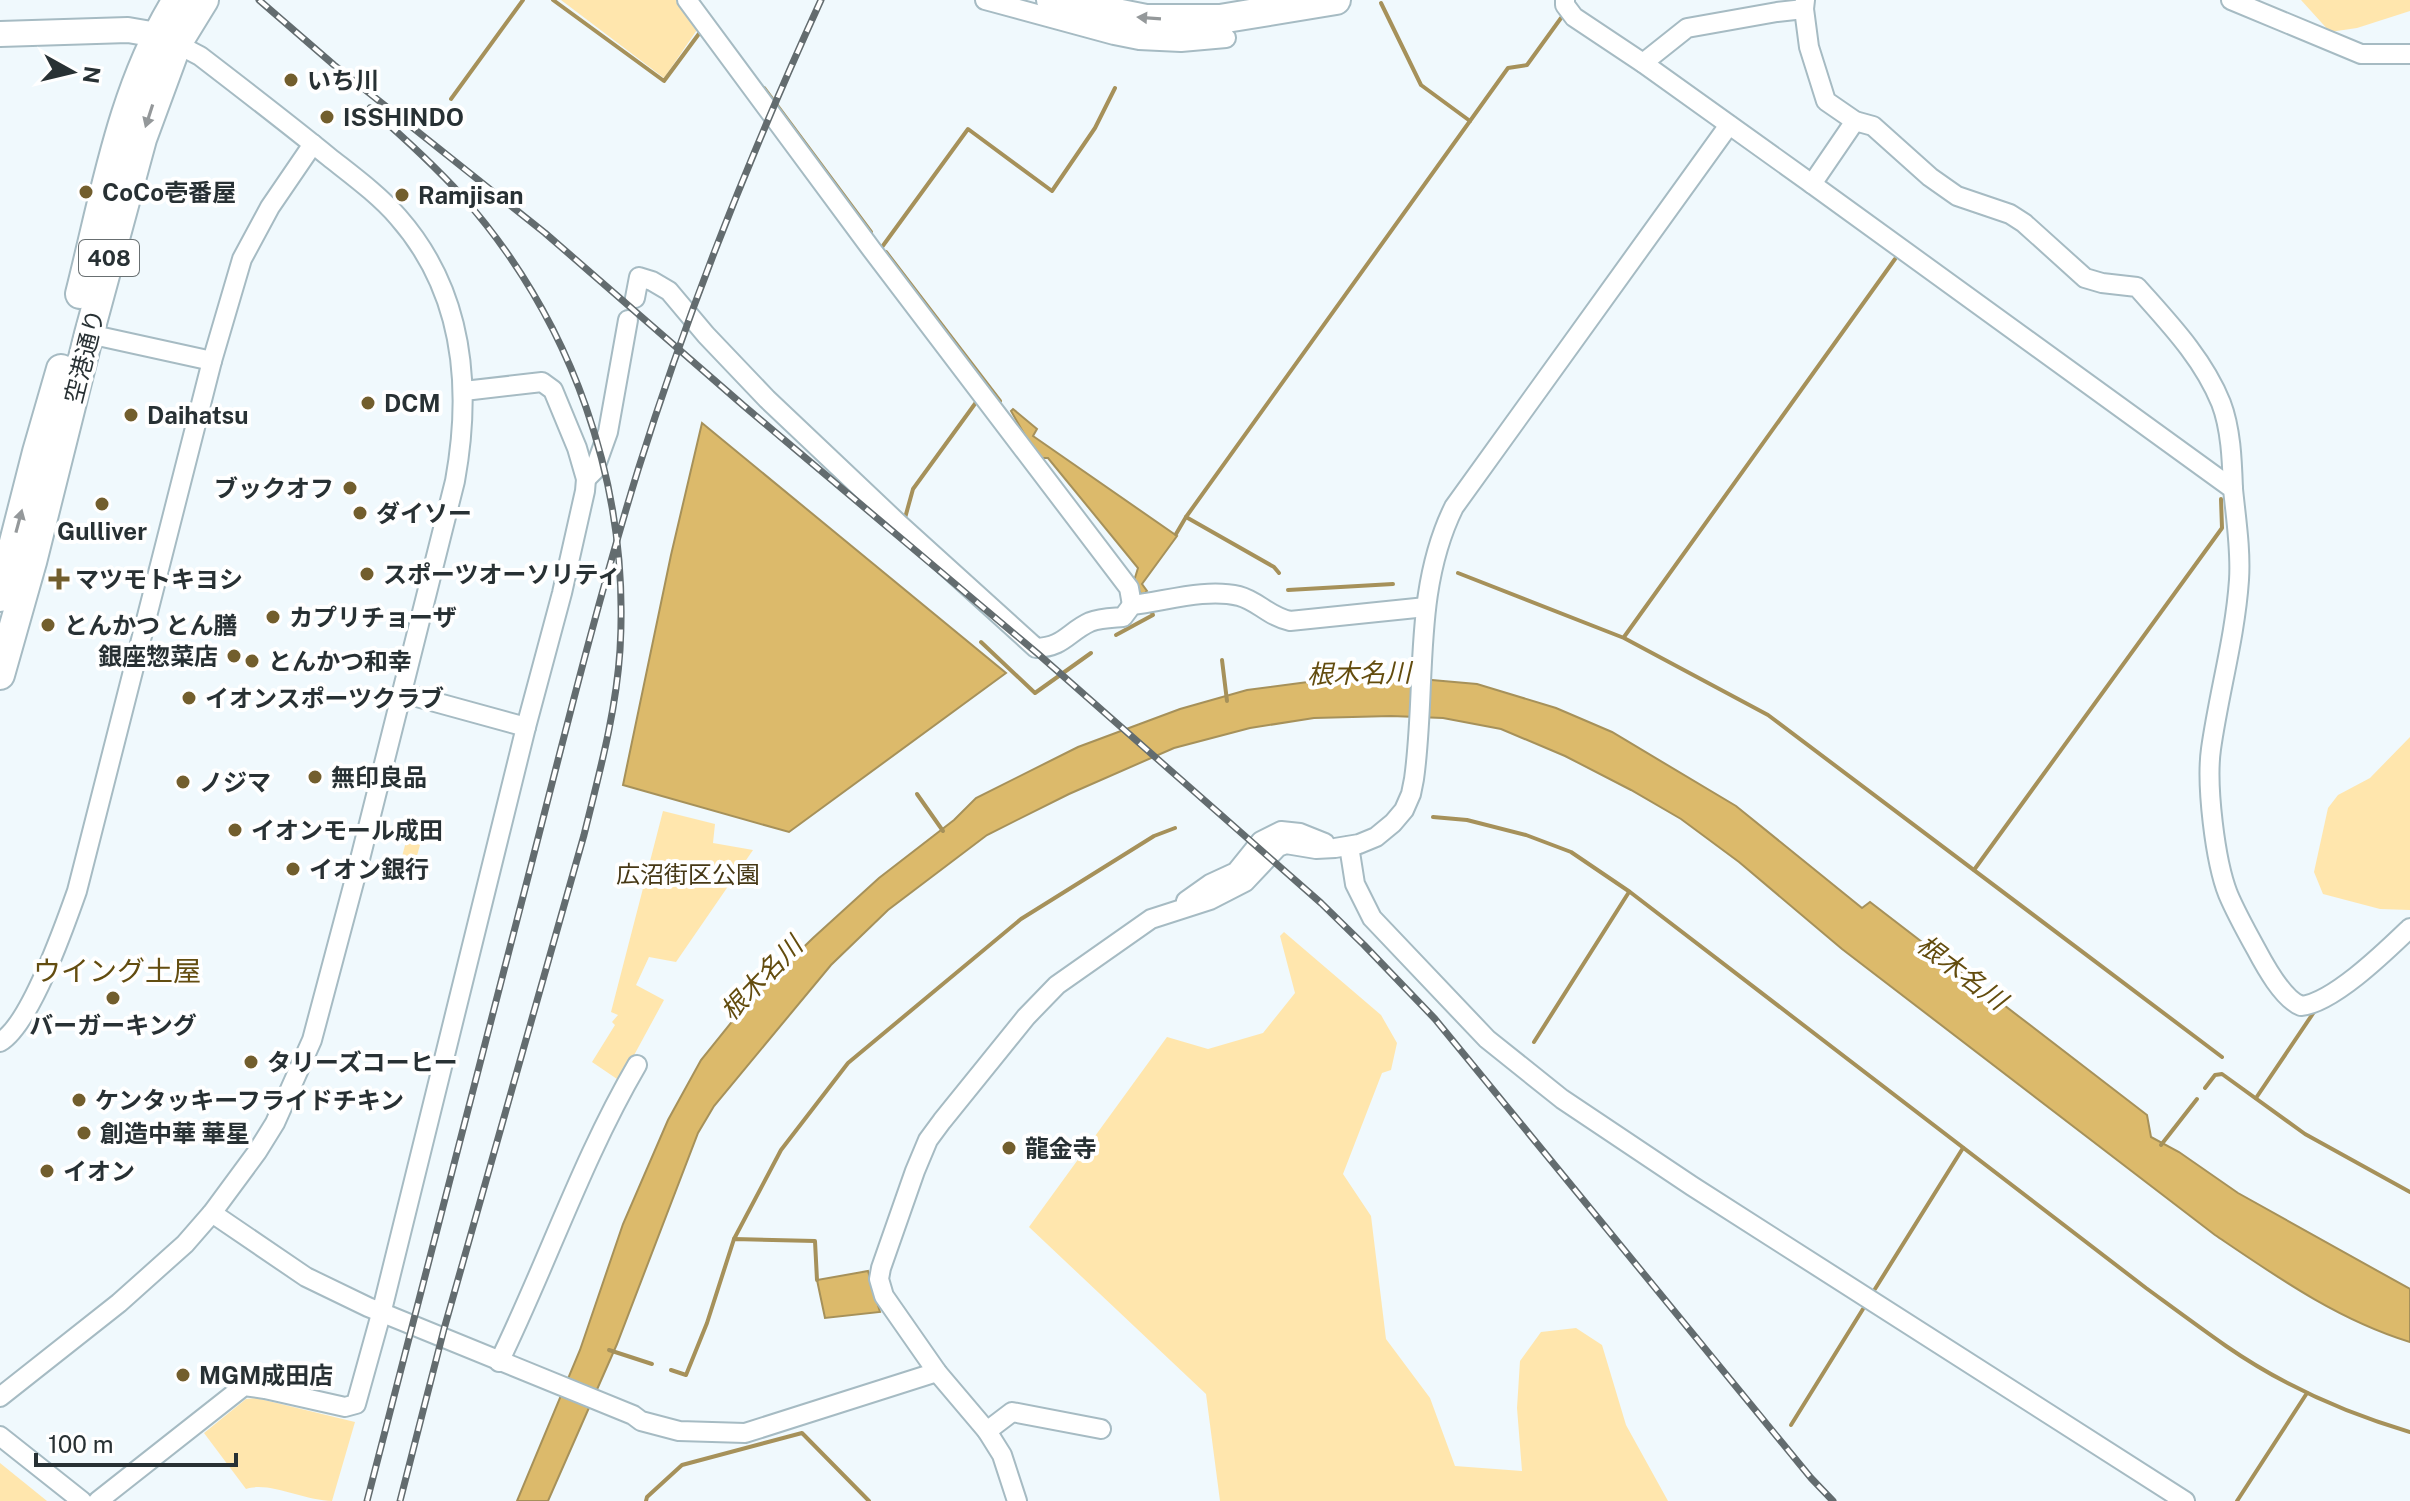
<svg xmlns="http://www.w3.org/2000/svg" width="2410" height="1501" font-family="'Public Sans','Noto Sans JP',sans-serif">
	<rect width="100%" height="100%" fill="#f0f9fd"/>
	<g fill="#ffe6ad">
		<polygon points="561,0 680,0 699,27 664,78"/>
		<polygon points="2301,0 2410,0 2410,11 2357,28 2330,32"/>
		<polygon points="2410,737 2410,910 2380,909 2323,894 2314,872 2328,808 2338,795 2370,778"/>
		<polygon points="663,811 715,824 713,843 753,850 676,962 649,957 636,985 664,1000 620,1081 592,1062 615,1025 612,1022 618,1015 611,1012"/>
		<polygon points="412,820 426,823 412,874 398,871"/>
		<polygon points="1284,932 1381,1015 1397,1043 1391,1070 1382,1073 1343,1174 1371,1216 1386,1339 1430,1398 1455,1466 1522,1471 1517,1408 1520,1361 1541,1332 1576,1328 1602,1345 1626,1425 1668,1501 1220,1501 1206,1394 1029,1227 1167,1037 1208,1049 1263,1033 1295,993 1280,936"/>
		<path d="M256,1398L355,1422L332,1501C305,1501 269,1481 246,1489L204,1433L246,1399Z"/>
		<polygon points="0,1463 47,1501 0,1501"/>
	</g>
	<g fill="#dcba6b" stroke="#a6915a" stroke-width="2">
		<polygon points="1013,409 1037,429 1033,436 1177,536 1142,584 1147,591 1142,596 1134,581 1138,568 1048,458 1038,458 1011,411"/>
		<polygon points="702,423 1006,673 789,832 623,785 671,555"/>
		<path d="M1409,678L1477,684L1556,708L1612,732L1736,806L1862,908L1870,902L2147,1115L2151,1137L2179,1152L2238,1193L2410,1289V1342C2338,1320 2277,1277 2215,1235L1842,949L1739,862L1681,819L1631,790L1565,756L1501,729L1443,718L1391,716L1314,718L1250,728L1174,748L1069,794L987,835L888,910L831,965L714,1106L698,1133L617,1344L548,1501H517L580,1350L623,1224L668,1120L701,1060L751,998L813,938L879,878L954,820L976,798L1078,747L1180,709L1247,690L1323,680Z"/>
		<polygon points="868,1271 880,1312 825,1318 817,1280"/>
	</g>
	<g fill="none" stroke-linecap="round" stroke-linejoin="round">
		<g stroke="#a6915a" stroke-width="4">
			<polyline points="553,0 664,81 701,31"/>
			<polyline points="1381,3 1421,85 1470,121"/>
			<polyline points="764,88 871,232"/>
			<polyline points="451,99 523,0"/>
			<polyline points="882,247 968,129 1052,191 1095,128 1115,88"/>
			<polyline points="886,252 1000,401"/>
			<polyline points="1186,517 1274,567 1279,573"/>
			<polyline points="905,518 913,489 977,401"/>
			<polyline points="1176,534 1186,517 1508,68 1527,65 1561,18"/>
			<polyline points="1458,573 1624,638 1768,715 2222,1057"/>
			<polyline points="1288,590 1393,584"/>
			<polyline points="1116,635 1153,615 1150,608"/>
			<polyline points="1624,637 1895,259"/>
			<polyline points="981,642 1035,693 1091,653"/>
			<polyline points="1222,660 1227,701"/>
			<polyline points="917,794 943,831"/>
			<path d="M1433,817L1467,820L1526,835L1571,852L1630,892L2146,1288C2172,1307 2199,1327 2226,1346C2281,1384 2345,1413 2410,1432"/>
			<polyline points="1974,870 2222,528 2221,499"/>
			<polyline points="1534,1042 1629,892"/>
			<polyline points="2205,1088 2215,1075 2222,1074 2305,1134 2410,1192"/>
			<polyline points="2256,1098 2314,1012"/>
			<polyline points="2161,1145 2197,1099"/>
			<polyline points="734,1239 781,1150 848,1063 1021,919 1154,836 1175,828"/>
			<polyline points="1875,1289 1963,1148"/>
			<polyline points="609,1350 652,1364"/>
			<polyline points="671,1370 686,1375 707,1323 734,1239 815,1241 817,1280"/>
			<polyline points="1791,1425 1863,1309"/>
			<polyline points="646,1501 647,1497 682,1465 802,1433 869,1501"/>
			<polyline points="2237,1501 2307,1393"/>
		</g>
		<defs>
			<g id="minor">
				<polyline points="687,0 872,250 1129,588 1132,605"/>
				<polyline points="985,0 1114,35 1139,40 1181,42 1226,38"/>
				<path d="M1565,0V5L1574,17L1643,63L1812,184L2233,489C2236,519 2241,550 2239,580C2235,638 2219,692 2211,749C2206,785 2215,861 2228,894C2236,913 2246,931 2256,949C2265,966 2283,999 2301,1006C2333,1003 2386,951 2410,928"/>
				<path d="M1805,0L1804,9L1809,47L1826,101L1855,121L1873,126L1930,177L1957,196L2010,214L2024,223L2085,278L2102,283L2137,287C2168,322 2203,358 2221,403C2231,429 2232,461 2233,489"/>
				<polyline points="2231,0 2361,54 2410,54"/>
				<polyline points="1643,63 1687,28 1777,12 1804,9"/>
				<polyline points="1812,184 1855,121"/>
				<path d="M635,298L639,277L652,281L669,291L706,335L767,399L898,523L1036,648C1064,647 1068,632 1090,622C1100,618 1111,618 1123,617L1132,605C1166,601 1206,588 1239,596C1258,601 1268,616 1290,621L1426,607"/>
				<polyline points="89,334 212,361"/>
				<polyline points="586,479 594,471 608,432 628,320"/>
				<polyline points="402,693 526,727"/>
				<polyline points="1349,846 1355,884 1372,918 1487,1039 1562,1099 1692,1186 2185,1501"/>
				<polyline points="1186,901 1210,884 1236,872 1261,841 1281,831 1300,833 1325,843"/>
				<path d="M0,1042C30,1025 65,925 77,891L212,361L242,259L270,207L313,144"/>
				<polyline points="212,1213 306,1277 368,1307 633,1415 641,1421 679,1431 745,1433 937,1372"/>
				<path d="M499,1362C547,1264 582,1159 637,1065"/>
				<path d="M0,1397L119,1303L185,1244L212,1213L257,1152L275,1123L312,1040L357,871L455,481C472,387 464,292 398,217C379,195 353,176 329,157C287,123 243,89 200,56L177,44"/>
				<polyline points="987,1431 1012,1412 1101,1429"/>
				<polyline points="0,1436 82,1501"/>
				<polyline points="98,1501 244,1386 265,1389 345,1407 356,1404 381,1314 526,727 562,593 585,491 586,479 577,448 553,390 542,382 464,391"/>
				<path d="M1017,1501L1002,1455L987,1431L937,1372L884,1296L879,1279L881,1268L915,1171L928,1140L942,1121L1026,1017L1057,985L1151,919L1210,900L1245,882L1278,847L1286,844L1316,849L1335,848L1359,844L1376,837L1393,823L1404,810L1411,794L1414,779C1427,687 1412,592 1454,507L1729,125"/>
			</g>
			<polyline id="major" points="0,34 128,30 157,35 171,41"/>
			<g id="highway">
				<polyline points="1051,0 1146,19 1220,19 1336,0"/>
				<path d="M80,294C105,195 122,88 177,0"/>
				<polyline points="0,597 37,452 61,369"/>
				<polyline points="0,675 32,562 89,334 142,139 177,44 204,0"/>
			</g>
		</defs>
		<use href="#minor" stroke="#a6bbc3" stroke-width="22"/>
		<use href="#major" stroke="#a6bbc3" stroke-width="28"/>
		<use href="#highway" stroke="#a6bbc3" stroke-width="32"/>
		<use href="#minor" stroke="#fff" stroke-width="18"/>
		<use href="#major" stroke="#fff" stroke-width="24"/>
		<use href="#highway" stroke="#fff" stroke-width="28"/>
		<defs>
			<g id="rail">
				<polyline points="259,0 334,65 545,233 744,406 1037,653 1321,903 1364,945 1435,1019 1811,1478 1833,1501"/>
				<path d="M370,108C402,136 434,165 462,196C572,320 630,484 620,650C616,713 599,774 584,835L444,1329L400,1501"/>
				<path d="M367,1501C417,1307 467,1114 517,920C556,770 592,619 638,470C688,310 751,153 821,0"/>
			</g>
		</defs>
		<use href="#rail" stroke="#636c6f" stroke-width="7"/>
		<use href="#rail" stroke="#fff" stroke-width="4" stroke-dasharray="12" stroke-linecap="butt"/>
	</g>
	<defs><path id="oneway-solid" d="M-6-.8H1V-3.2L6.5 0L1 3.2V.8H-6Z" transform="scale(2)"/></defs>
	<g fill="#94989a">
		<use href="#oneway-solid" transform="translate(1149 18) rotate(-176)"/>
		<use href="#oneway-solid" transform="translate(149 116) rotate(108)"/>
		<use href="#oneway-solid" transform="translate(19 521) rotate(-75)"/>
	</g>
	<g fill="#725e2d" stroke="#fff" stroke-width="3">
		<circle cx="291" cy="80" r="8"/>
		<circle cx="327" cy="117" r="8"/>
		<circle cx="86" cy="192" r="8"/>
		<circle cx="402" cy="195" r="8"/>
		<circle cx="368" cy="403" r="8"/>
		<circle cx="131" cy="415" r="8"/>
		<circle cx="350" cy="488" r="8"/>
		<circle cx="102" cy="504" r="8"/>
		<circle cx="360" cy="513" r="8"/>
		<circle cx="367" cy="574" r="8"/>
		<path d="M55 567h8v8h8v8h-8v8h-8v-8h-8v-8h8z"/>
		<circle cx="273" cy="617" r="8"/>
		<circle cx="48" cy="625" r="8"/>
		<circle cx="234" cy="656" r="8"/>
		<circle cx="252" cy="661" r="8"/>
		<circle cx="189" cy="698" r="8"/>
		<circle cx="315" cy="777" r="8"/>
		<circle cx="183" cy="782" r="8"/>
		<circle cx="235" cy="830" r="8"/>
		<circle cx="293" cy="869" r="8"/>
		<circle cx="113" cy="998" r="8"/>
		<circle cx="251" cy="1062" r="8"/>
		<circle cx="79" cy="1100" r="8"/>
		<circle cx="84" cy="1133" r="8"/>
		<circle cx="1009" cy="1148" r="8"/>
		<circle cx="47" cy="1171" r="8"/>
		<circle cx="183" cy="1375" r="8"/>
	</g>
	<g text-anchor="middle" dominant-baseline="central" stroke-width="8" stroke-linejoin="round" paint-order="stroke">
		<rect fill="#fff" stroke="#686f71" stroke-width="2" x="79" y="240" width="60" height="36" rx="6"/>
		<g font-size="22" font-weight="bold" fill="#283134">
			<text x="109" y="258">408</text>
		</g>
		<g font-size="24" font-weight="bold" fill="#283134" stroke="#fff" text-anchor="start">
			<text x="307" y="80">いち川</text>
			<text x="343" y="117">ISSHINDO</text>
			<text x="102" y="192">CoCo壱番屋</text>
			<text x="418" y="195">Ramjisan</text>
			<text x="384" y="403">DCM</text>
			<text x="147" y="415">Daihatsu</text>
			<text x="334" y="488" text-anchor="end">ブックオフ</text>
			<text x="376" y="513">ダイソー</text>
			<text x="102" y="531" text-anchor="middle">Gulliver</text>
			<text x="383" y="574">スポーツオーソリティ</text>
			<text x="75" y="579">マツモトキヨシ</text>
			<text x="289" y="617">カプリチョーザ</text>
			<text x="64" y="625">とんかつ とん膳</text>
			<text x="218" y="656" text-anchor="end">銀座惣菜店</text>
			<text x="268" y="661">とんかつ和幸</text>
			<text x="205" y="698">イオンスポーツクラブ</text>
			<text x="331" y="777">無印良品</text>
			<text x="199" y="782">ノジマ</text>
			<text x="251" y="830">イオンモール成田</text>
			<text x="309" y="869">イオン銀行</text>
			<text x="113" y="1025" text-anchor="middle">バーガーキング</text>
			<text x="267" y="1062">タリーズコーヒー</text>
			<text x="95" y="1100">ケンタッキーフライドチキン</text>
			<text x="100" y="1133">創造中華 華星</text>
			<text x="1025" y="1148">龍金寺</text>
			<text x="63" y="1171">イオン</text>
			<text x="199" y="1375">MGM成田店</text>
		</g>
		<g font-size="24" fill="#283134" stroke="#fff">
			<text transform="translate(84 356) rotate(-76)">空港通り</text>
		</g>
		<g font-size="24" fill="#463815" stroke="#fff">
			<text x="688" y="874">広沼街区公園</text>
		</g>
		<g font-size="26" font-style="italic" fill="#634c0e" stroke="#fff">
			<text transform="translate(1359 673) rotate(-1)">根木名川</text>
			<text transform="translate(1962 972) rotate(37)">根木名川</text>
			<text transform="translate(761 978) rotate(-46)">根木名川</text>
		</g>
		<g font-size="28" fill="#634d10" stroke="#fff">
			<text x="117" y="970">ウイング土屋</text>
		</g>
	</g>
	<g transform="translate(72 72) rotate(98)" stroke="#ffffff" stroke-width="6" paint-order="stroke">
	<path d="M0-6L14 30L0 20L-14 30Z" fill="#283134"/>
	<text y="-12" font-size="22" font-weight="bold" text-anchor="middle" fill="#283134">N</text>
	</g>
	<path d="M36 1453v12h200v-12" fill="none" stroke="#283134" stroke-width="4"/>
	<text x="48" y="1453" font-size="24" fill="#283134" stroke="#ffffff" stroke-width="6" paint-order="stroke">100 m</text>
</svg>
